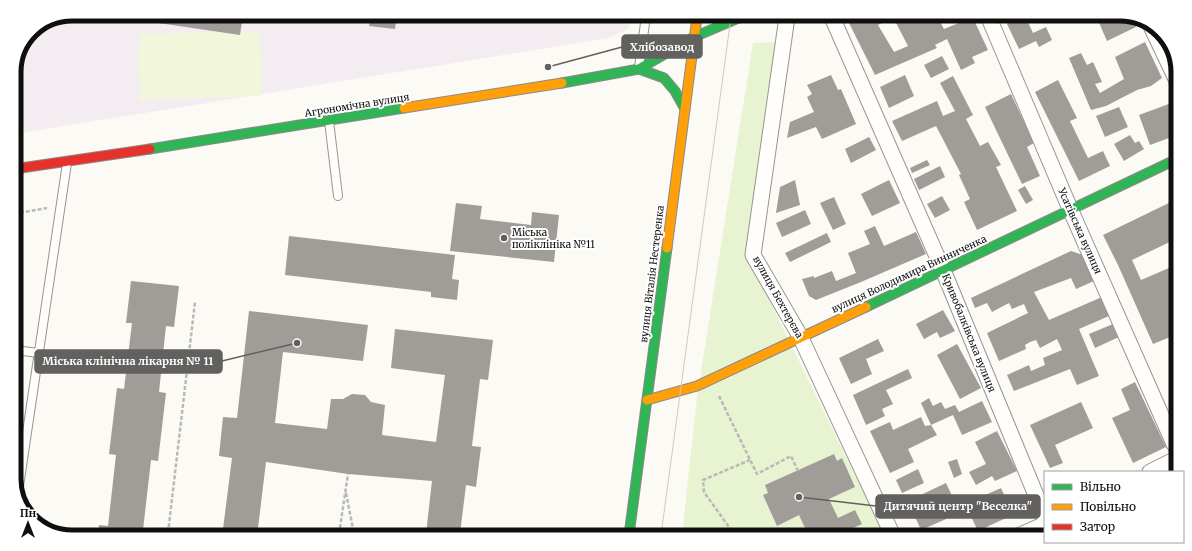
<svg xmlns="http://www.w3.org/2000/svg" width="1192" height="551" font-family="Merriweather,serif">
	<rect width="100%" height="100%" fill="#fcfaf4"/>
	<polygon fill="#f3edf1" points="72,14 630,16 628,29 609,38 14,134 14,68 31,31"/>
	<polygon fill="#e8f3d2" points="777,42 748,257 885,536 682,535 697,397 753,43"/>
	<polygon fill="#f2f7dc" points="260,31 261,96 140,100 139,34"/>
	<g fill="#a09d99">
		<polygon points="146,14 204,15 243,15 240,35 145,21"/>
		<polygon points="371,15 397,15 395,29 369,26"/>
		<polygon points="846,17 893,17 878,25 894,52 908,46 893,17 938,18 944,29 971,18 973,18 988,50 972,57 975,63 961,70 947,39 935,45 937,48 875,75"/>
		<polygon points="1021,18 1026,18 1033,33 1046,27 1052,40 1039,47 1036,41 1019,49 1007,24"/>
		<polygon points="1097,18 1132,18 1136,27 1107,41"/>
		<polygon points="1145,42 1162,78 1151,86 1137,90 1106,106 1091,110 1069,58 1081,53 1087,65 1093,62 1102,82 1095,84 1100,93 1124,79 1115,57"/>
		<polygon points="942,56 949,69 931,78 924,65"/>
		<polygon points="831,75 838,90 841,89 856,124 822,139 816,127 787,138 790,122 814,112 807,97 812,94 807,85"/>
		<polygon points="905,75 914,96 889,108 880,87"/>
		<polygon points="953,76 973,115 966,119 980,146 988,142 1001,165 996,167 1017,211 977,230 964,202 970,199 959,175 961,174 936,126 902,141 892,121 937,101 943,116 955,111 940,83"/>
		<polygon points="1058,80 1077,118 1070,121 1088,158 1103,151 1110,166 1079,181 1035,92"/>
		<polygon points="1011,94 1034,143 1027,147 1040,176 1022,184 985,107"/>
		<polygon points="1174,102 1177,111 1177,135 1150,145 1139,115"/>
		<polygon points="1119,107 1128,127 1105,137 1096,116"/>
		<polygon points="1130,135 1135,143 1139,141 1144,149 1124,161 1114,144"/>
		<polygon points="869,137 876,150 851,163 845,149"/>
		<polygon points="927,160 930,165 912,173 910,168"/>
		<polygon points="940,166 945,177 919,190 914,179"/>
		<polygon points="795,180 800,205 776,213 780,187"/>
		<polygon points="889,180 900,203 872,216 861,194"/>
		<polygon points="1025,186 1033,200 1026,204 1018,190"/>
		<polygon points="942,196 950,210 935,218 927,204"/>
		<polygon points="834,197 846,224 833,230 820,203"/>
		<polygon points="1177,199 1176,231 1173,232 1176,239 1132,260 1141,280 1176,265 1175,335 1153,344 1118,265 1103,235"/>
		<polygon points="456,203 482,206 480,219 531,225 532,212 559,215 554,262 450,251"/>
		<polygon points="805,210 811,224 782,237 776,223"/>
		<polygon points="875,226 884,246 916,232 926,254 861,282 816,300 809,296 802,279 814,276 814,278 832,271 836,281 856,273 848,253 870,244 864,231"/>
		<polygon points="827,233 831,242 790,262 785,253"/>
		<polygon points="289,236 455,255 452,279 459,280 457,300 431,297 431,292 285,275"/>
		<polygon points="1071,251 1083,255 1094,281 1076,289 1071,278 1034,292 1049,320 1102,297 1109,316 1079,329 1099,376 1077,385 1070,369 1014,391 1007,375 1029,365 1031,371 1045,365 1043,358 1062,350 1057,339 1040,348 1036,340 1030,342 1025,345 1026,349 999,361 987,333 1028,313 1024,304 1012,309 1009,303 992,312 987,303 975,308 971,298"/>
		<polygon points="14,262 21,263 15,313 14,313"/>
		<polygon points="131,281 179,286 174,327 166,326 159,392 166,393 158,461 151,460 143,530 149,530 148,533 98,533 99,525 108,526 116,455 109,454 117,388 124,389 132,323 126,323"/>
		<polygon points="943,310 955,331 940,338 937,332 924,339 916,324"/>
		<polygon points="249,311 368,325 363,361 283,352 275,423 327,429 331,399 343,399 352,394 365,395 371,402 385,405 382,435 436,442 445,375 391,368 395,329 493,340 488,380 480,379 472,446 481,447 476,487 466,485 460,534 426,534 432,481 348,474 266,462 258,528 267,529 266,533 218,533 219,528 223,529 232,458 219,456 223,417 237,418"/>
		<polygon points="1113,324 1119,337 1095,348 1089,334"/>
		<polygon points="878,339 884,351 866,359 872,374 851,384 839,358"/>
		<polygon points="957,344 981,388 960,399 937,355"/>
		<polygon points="908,369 912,378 886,390 893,404 882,409 885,416 866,425 853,395"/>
		<polygon points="1135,382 1166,447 1133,463 1112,418 1130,410 1121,389"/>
		<polygon points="929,398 933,406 941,402 945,409 955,405 959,412 982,401 992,422 962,435 953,415 931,425 921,403"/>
		<polygon points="1081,402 1093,428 1055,445 1063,463 1050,468 1030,425"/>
		<polygon points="921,417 925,426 931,425 937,435 908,449 914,462 890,473 870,431 890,422 893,430"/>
		<polygon points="997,431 1017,471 995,481 992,476 976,485 969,472 986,464 975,442"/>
		<polygon points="834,454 837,461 842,458 855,487 829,499 838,518 855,510 862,524 844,532 846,536 793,536 806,530 799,515 777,526 763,495 768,493 765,485"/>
		<polygon points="957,459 962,474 954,478 948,462"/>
		<polygon points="918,469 924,483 902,493 896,480"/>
		<polygon points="946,483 960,513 921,530 908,501"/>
		<polygon points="1001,488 1008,503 1027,494 1032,506 978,531 965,504"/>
	</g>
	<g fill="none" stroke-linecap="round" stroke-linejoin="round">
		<defs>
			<g id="lane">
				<polyline points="639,67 646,16"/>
				<polyline points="329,121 338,196"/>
				<polyline points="14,350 39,353"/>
				<polyline points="18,493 67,163"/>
			</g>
			<g id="street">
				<polyline points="787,17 753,255 800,336 893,536"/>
				<polyline points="832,17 943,270 1045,517"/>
				<polyline points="989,18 1071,211 1174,444"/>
				<polyline points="1151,26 1178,83"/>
				<polyline points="1150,472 1174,460"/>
				<polyline points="1016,537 1045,524"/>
			</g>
			<g id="fast">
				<polyline points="639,69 664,78 675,91 685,109"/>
				<polyline points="562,83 639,69 694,37 741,17"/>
				<polyline points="150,149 404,108"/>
				<polyline points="866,307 1177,159"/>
				<polyline points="629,535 667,248"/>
			</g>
			<g id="slow">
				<polyline points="404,108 562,83"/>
				<polyline points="667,248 697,17"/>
				<polyline points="647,400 697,386 866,307"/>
			</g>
			<polyline id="jam" points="14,169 150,149"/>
		</defs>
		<use href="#lane" stroke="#969592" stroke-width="10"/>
		<use href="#street" stroke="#969592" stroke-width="17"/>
		<use href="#fast" stroke="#8c8b89" stroke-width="11"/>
		<use href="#slow" stroke="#8c8b89" stroke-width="11"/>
		<use href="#jam" stroke="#8c8b89" stroke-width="11"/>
		<g stroke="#b9b9b8" stroke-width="2.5" stroke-dasharray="4 2" stroke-linecap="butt">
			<polyline points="14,214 47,208"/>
			<polyline points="719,396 757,474 791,456 798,471"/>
			<polyline points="346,493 354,534"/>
			<polyline points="168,533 195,302"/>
			<polyline points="339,534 348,474"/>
			<polyline points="737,535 731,530 704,492 703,480 750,460"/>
		</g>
		<use href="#lane" stroke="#fffefd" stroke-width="8"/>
		<use href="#street" stroke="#fffefd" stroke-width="15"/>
		<use href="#fast" stroke="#30b455" stroke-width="9"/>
		<use href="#slow" stroke="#ff9f0a" stroke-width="9"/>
		<use href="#jam" stroke="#e5322d" stroke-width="9"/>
		<polyline stroke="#dac4c6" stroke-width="1" points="661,535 731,17"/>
	</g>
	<circle fill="#62615f" stroke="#fff" stroke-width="1.5" cx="504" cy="238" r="4"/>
	<g text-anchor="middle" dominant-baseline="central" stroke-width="4" stroke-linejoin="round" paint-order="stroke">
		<g font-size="10" fill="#0f0f0f" stroke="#fff">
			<text transform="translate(357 105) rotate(-9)">Агрономічна вулиця</text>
			<text transform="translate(1080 231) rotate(66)">Усатівська вулиця</text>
			<text transform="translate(652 274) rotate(-83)">вулиця Віталія Нестеренка</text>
			<text transform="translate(909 274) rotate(-25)">вулиця Володимира Винниченка</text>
			<text transform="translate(778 297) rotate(61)">вулиця Бехтерєва</text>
			<text transform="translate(969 333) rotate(68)">Кривобалківська вулиця</text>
		</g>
		<g font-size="10" fill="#0f0f0f" stroke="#fff" text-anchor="start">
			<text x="512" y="232">Міська<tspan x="512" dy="12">поліклініка №11</tspan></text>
		</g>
	</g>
	<path d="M0 0H1192V551H0ZM72 21H1120A51 51 0 0 1 1171 72V479A51 51 0 0 1 1120 530H72A51 51 0 0 1 21 479V72A51 51 0 0 1 72 21Z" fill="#fff" fill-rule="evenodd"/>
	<path fill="none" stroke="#0f0f0f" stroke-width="5" d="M72 21H1120A51 51 0 0 1 1171 72V479A51 51 0 0 1 1120 530H72A51 51 0 0 1 21 479V72A51 51 0 0 1 72 21Z"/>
	<path fill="none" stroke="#62615f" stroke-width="1.5" d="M548 67L622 47M297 343L222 361M799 497L876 506"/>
	<g fill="#62615f" stroke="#fff" stroke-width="1.5">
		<circle cx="548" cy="67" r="4"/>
		<circle cx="297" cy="343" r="4"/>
		<circle cx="799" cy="497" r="4"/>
	</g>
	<g fill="#62615f" stroke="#62615f" stroke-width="1.5">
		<rect x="622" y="35" width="80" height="23" rx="4"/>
		<rect x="35" y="350" width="187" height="23" rx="4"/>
		<rect x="876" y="495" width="164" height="23" rx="4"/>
	</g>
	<g font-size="11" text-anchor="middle" font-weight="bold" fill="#fff">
		<text x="662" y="51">Хлібозавод</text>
		<text x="128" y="365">Міська клінічна лікарня № 11</text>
		<text x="958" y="510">Дитячий центр "Веселка"</text>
	</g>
	<rect x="1044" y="471" width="140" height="72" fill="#ffffff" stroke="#9f9f9f"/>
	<rect x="1052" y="484" width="20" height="6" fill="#30b455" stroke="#9f9f9f"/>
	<text x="1080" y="491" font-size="12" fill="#0f0f0f">Вільно</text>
	<rect x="1052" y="504" width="20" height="6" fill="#ff9f0a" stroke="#9f9f9f"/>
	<text x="1080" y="511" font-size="12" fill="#0f0f0f">Повільно</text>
	<rect x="1052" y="524" width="20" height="6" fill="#e5322d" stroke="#9f9f9f"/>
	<text x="1080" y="531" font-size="12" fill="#0f0f0f">Затор</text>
	<g transform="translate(28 523)" stroke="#ffffff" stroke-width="3" paint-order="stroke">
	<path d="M0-3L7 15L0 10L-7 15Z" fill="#0f0f0f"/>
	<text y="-6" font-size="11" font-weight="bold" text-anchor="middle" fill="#0f0f0f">Пн</text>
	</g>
</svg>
